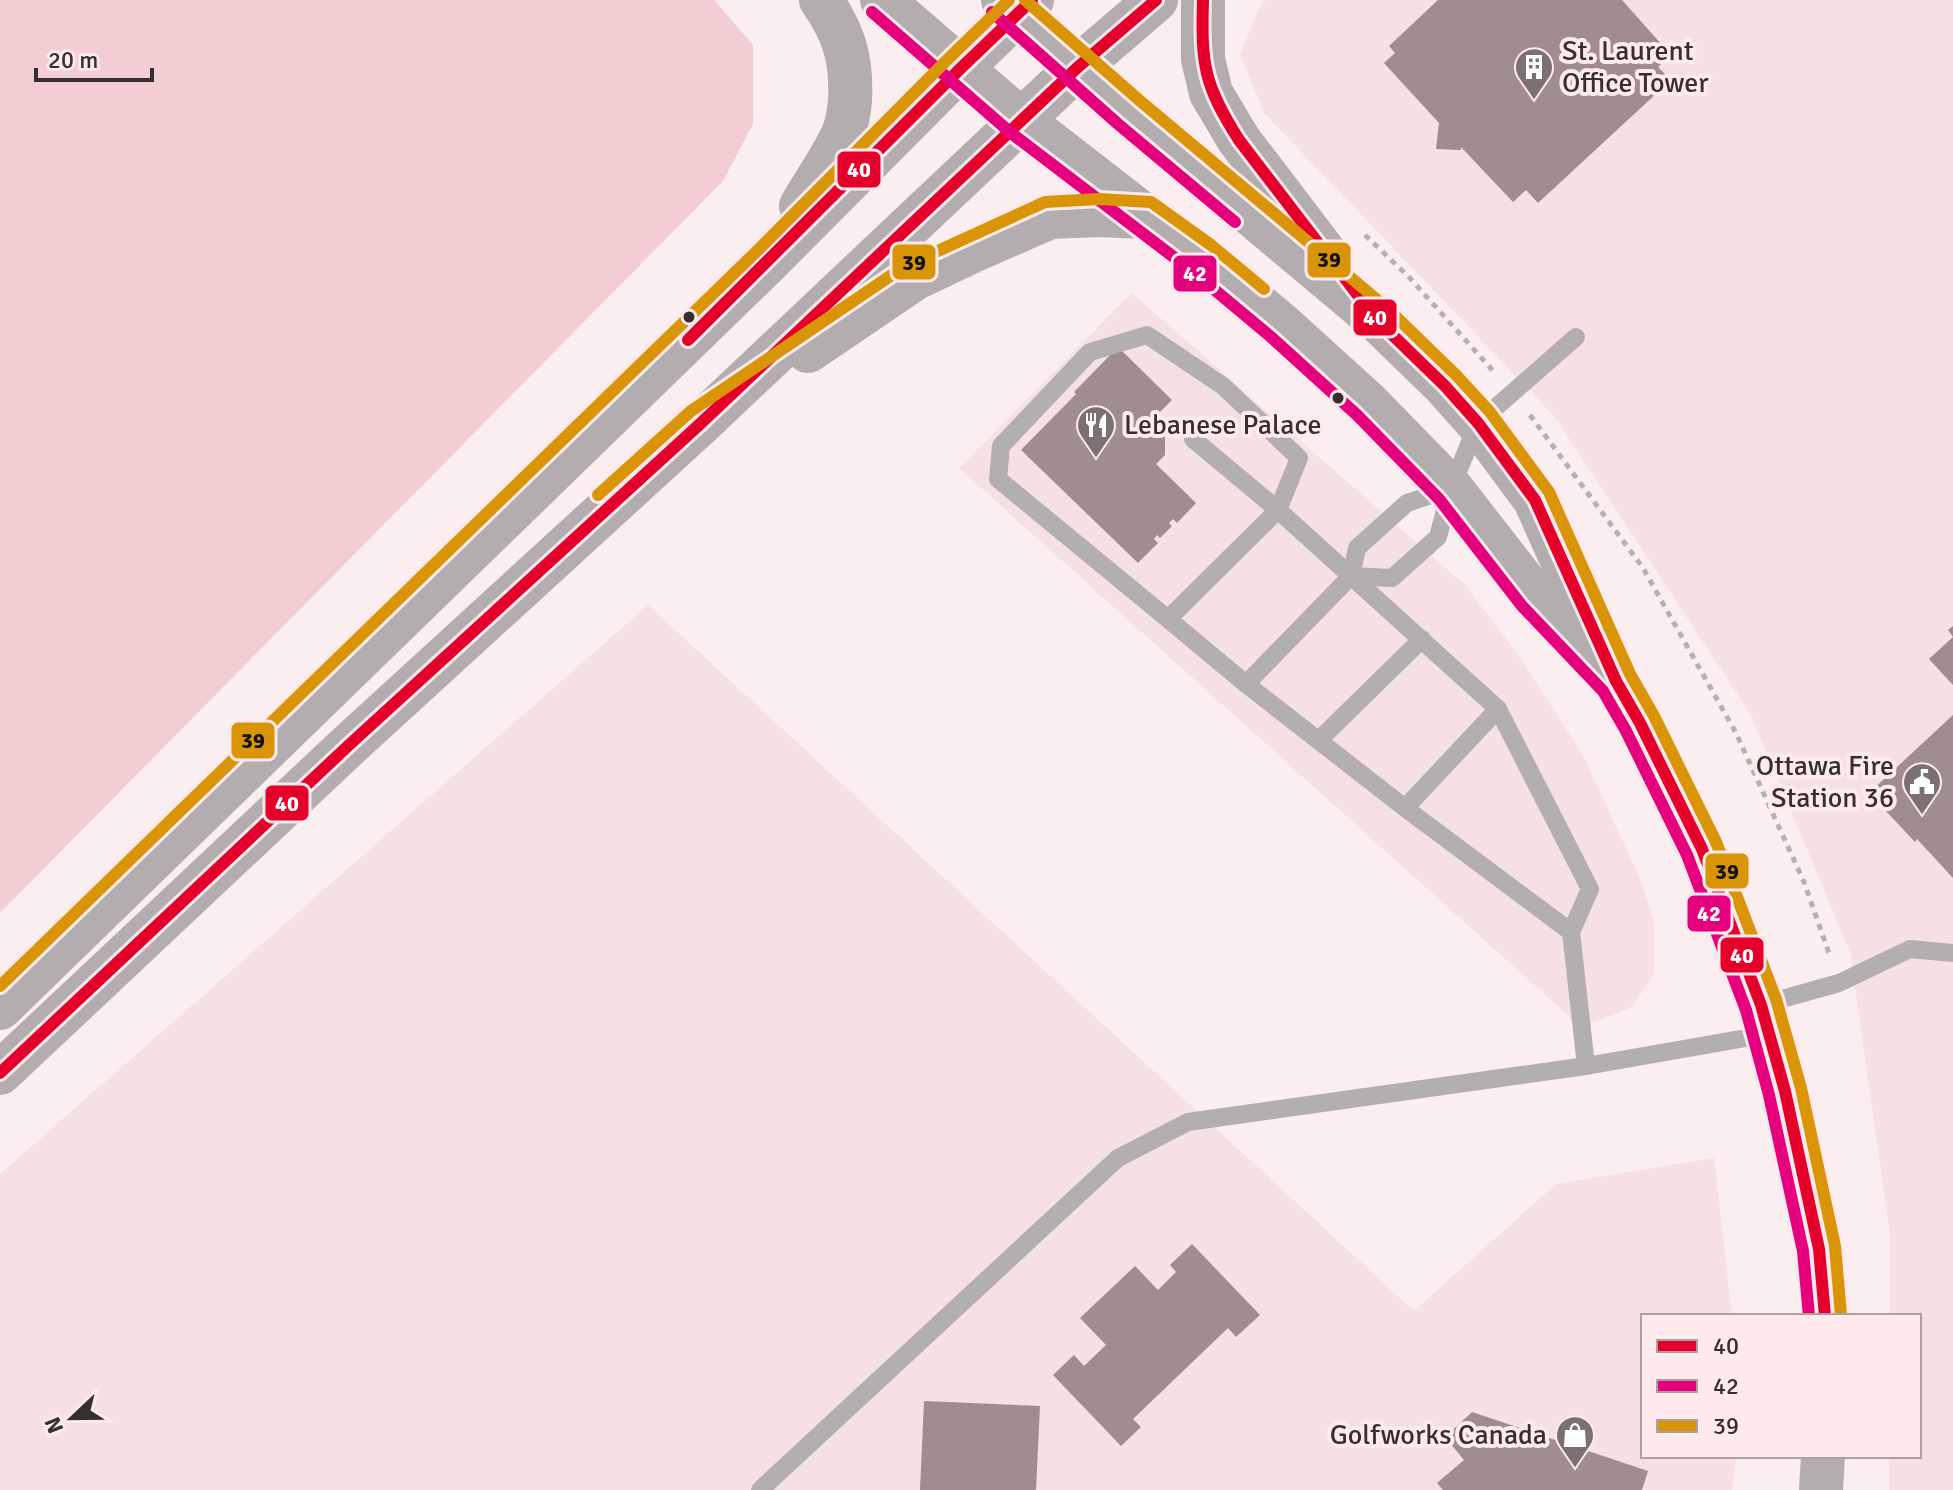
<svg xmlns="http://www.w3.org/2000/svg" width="1953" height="1490" font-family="Signika,sans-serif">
	<rect width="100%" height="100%" fill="#faeef0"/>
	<g fill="#f5e0e3">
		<polygon points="1266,0 1953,0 1953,1490 1889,1490 1889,1456 1919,1456 1919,1316 1890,1316 1890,1235 1850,952 1751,715 1555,417 1265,114 1240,55 1259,8"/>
		<polygon points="1132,293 1465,585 1521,659 1584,757 1641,881 1654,922 1654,974 1632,1007 1581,1027 959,468"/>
		<polygon points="648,605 1414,1311 1556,1184 1714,1158 1732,1316 1643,1316 1643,1456 1736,1456 1732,1490 0,1490 0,1174"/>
	</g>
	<polygon fill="#f2cdd2" points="0,0 714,0 753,45 753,124 723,181 0,913"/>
	<g fill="#9f8d90">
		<polygon points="1438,0 1622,0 1671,55 1658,67 1671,80 1538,203 1526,190 1513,202 1461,147 1461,150 1436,149 1439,123 1384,63 1395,53 1389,46"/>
		<polygon points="1118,347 1172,400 1153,419 1165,431 1165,455 1156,464 1196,503 1177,523 1173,519 1169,523 1172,526 1160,538 1157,535 1154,539 1158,543 1138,563 1021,450 1076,394 1074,392"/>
		<polygon points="1953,626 1953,685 1929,659 1953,637 1948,630"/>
		<polygon points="1953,715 1953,878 1917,839 1915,842 1869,793"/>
		<polygon points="1192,1244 1260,1315 1236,1337 1228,1328 1133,1419 1141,1427 1121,1446 1053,1375 1074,1355 1084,1366 1106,1345 1080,1318 1135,1266 1158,1290 1176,1272 1170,1265"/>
		<polygon points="924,1401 1040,1406 1036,1490 920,1490"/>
		<polygon points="1472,1412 1648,1471 1642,1490 1443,1490 1437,1483 1464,1460 1445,1437"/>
	</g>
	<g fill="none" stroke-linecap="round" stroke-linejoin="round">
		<g stroke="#b6b1b1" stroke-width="5" stroke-dasharray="6 6" stroke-linecap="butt">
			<polyline points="1365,235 1408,276 1495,373"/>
			<polyline points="1530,415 1643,568 1736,733 1804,882 1830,956"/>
		</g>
		<g stroke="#b3aeaf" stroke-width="18">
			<polygon points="1147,335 1223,386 1299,458 1278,510 1168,619 998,479 1001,446 1090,352"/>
			<polyline points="1193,439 1278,510 1498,709 1590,889 1571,932 1586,1066"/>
			<polyline points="1351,576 1392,578 1438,537 1451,488 1478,423 1576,337"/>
			<polyline points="1168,619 1246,684 1351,576 1357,548 1407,503 1449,489"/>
			<polyline points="1246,684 1405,808 1571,932"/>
			<polyline points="1319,740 1422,639"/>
			<polyline points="1405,808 1498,709"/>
			<polyline points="1761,1005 1839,983 1910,949 1953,953"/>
			<polyline points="760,1490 1118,1158 1188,1122 1586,1066 1769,1034"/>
		</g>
		<g stroke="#b3adaf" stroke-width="44">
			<polyline points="882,0 1021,120 1146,217 1202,258 1282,325 1368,403 1451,488 1535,596 1593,656"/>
			<polyline points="1003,0 1129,112 1377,320 1445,386 1478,423 1535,500 1616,681 1640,723 1702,849 1761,1005 1785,1091 1819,1249 1825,1316"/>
			<polyline points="1203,0 1203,59 1211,93 1239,140 1329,258"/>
			<path d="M801,206C814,183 831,160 842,136C847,126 849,111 850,100C852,59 844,33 821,0"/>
			<polyline points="808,351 914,279 977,249 1050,217 1098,215 1146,217"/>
			<polyline points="0,1008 766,264 961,68 1032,0"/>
			<polyline points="0,1073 349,745 700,424 1078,67 1156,0"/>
			<polyline points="1821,1490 1823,1456"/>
		</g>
		<defs>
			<g id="bus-1">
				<path d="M1203,0C1201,65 1204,85 1239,140L1377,320L1445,386L1478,423L1535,500L1616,681L1640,723L1702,849L1761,1005L1785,1091L1819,1249L1825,1316"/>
				<polyline points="688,340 961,68 1032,0"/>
				<polyline points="0,1073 349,745 700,424 1078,67 1156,0"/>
			</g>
			<g id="bus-2">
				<polyline points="872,12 1011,133 1192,271 1271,337 1357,415 1439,499 1522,606 1603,691 1626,731 1687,855 1746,1010 1769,1095 1803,1251 1809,1316"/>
				<polyline points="992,12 1118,124 1235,222"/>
			</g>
			<g id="bus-3">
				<polyline points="1025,0 1139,100 1388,309 1456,375 1490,412 1549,492 1630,674 1654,716 1716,842 1776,999 1801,1088 1835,1246 1841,1315"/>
				<polyline points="598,495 691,411 905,266 1045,202 1099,199 1151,202 1211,245 1264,289"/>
				<polyline points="0,986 755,253 950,57 1009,0"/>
			</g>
		</defs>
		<use href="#bus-1" stroke="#feeaec" stroke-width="18"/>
		<use href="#bus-2" stroke="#feeaec" stroke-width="18"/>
		<use href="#bus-3" stroke="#feeaec" stroke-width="18"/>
		<use href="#bus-1" stroke="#e4002b" stroke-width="12"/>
		<use href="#bus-2" stroke="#e5007d" stroke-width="12"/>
		<use href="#bus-3" stroke="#da9407" stroke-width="12"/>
	</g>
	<defs>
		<symbol id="building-pin" viewBox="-11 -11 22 30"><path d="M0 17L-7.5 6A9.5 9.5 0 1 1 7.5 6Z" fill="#7b7173" stroke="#feeaec"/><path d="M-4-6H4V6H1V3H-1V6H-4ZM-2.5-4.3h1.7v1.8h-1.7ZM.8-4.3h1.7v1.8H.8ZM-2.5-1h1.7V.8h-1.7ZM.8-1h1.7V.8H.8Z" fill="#fff"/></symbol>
		<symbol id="restaurant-pin" viewBox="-11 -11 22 30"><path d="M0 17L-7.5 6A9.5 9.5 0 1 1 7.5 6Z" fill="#7b7173" stroke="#feeaec"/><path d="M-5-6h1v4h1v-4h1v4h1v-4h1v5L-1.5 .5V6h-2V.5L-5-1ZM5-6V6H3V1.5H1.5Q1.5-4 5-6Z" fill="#fff"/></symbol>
		<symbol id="civic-pin" viewBox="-11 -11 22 30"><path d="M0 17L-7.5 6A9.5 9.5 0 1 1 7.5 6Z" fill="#7b7173" stroke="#feeaec"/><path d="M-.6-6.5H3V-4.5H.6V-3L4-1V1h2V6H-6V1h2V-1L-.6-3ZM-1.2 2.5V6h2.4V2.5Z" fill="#fff"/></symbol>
		<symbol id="shop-pin" viewBox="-11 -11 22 30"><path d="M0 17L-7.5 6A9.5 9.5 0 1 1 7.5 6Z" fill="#7b7173" stroke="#feeaec"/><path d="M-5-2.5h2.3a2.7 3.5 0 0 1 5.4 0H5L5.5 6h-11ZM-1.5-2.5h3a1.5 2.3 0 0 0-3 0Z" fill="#fff"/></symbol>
	</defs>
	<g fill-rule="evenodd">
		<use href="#building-pin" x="1512" y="45" width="44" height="60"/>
		<use href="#restaurant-pin" x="1074" y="403" width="44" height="60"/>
		<use href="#civic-pin" x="1900" y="760" width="44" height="60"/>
		<use href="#shop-pin" x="1553" y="1413" width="44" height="60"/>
	</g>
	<g fill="#362e2f" stroke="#feeaec" stroke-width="3">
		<circle cx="689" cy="317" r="7"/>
		<circle cx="1338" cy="398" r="7"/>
	</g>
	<g text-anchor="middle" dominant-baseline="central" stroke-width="8" stroke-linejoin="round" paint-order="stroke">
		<g font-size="28" fill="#362e2f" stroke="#feeaec" text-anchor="start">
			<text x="1562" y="51">St. Laurent<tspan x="1562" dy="32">Office Tower</tspan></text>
			<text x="1124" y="425">Lebanese Palace</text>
			<text x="1894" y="766" text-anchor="end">Ottawa Fire<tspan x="1894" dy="32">Station 36</tspan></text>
			<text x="1547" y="1435" text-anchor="end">Golfworks Canada</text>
		</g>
	</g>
	<g stroke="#feeaec" stroke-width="3">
		<rect x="836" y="150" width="46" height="39" rx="8" fill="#e4002b"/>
		<rect x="1306" y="241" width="46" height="38" rx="8" fill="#da9407"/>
		<rect x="891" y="243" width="46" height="38" rx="8" fill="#da9407"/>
		<rect x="1172" y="254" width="46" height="39" rx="8" fill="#e5007d"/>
		<rect x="1352" y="298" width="46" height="39" rx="8" fill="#e4002b"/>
		<rect x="230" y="721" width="46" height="39" rx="8" fill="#da9407"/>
		<rect x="264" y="784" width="46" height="38" rx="8" fill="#e4002b"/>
		<rect x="1704" y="852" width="46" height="38" rx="8" fill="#da9407"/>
		<rect x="1686" y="894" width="46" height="39" rx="8" fill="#e5007d"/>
		<rect x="1719" y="936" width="46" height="38" rx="8" fill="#e4002b"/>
	</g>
	<g font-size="22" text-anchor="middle" font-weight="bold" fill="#fff">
		<text x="859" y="177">40</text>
		<text x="1195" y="281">42</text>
		<text x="1375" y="325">40</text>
		<text x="287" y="811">40</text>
		<text x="1709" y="921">42</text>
		<text x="1742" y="963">40</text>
	</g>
	<g font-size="22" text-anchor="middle" font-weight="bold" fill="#111">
		<text x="1329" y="267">39</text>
		<text x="914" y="270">39</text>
		<text x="253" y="748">39</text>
		<text x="1727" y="879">39</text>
	</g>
	<rect x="1641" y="1314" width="280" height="144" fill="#feeaec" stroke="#ae9fa0" stroke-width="2"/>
	<rect x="1657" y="1340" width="40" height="12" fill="#e4002b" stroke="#ae9fa0" stroke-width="2"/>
	<text x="1713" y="1354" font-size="24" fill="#362e2f">40</text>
	<rect x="1657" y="1380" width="40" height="12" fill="#e5007d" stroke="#ae9fa0" stroke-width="2"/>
	<text x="1713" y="1394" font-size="24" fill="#362e2f">42</text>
	<rect x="1657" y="1420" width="40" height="12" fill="#da9407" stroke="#ae9fa0" stroke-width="2"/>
	<text x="1713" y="1434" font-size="24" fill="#362e2f">39</text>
	<g transform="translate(72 1418) rotate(248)" stroke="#feeaec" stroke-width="6" paint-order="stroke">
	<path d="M0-6L14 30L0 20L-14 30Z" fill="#362e2f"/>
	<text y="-12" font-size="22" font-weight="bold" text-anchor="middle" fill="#362e2f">N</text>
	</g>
	<path d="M36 68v12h116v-12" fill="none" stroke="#362e2f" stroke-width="4"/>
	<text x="48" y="68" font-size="24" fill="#362e2f" stroke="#feeaec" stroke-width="6" paint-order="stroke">20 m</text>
</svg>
